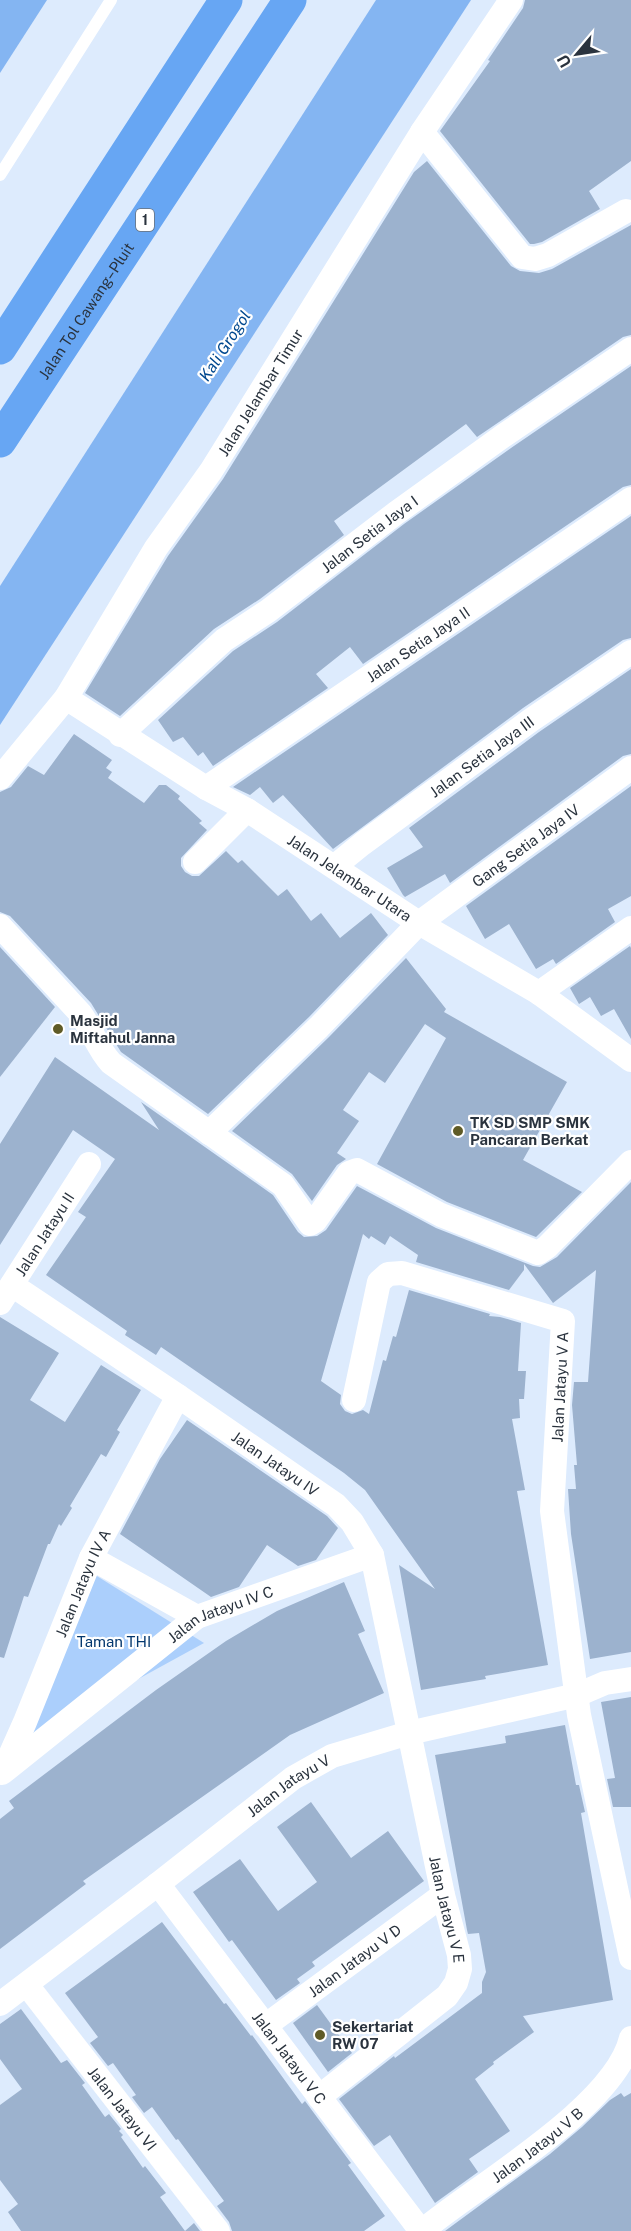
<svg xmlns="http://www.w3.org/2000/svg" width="631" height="2231" font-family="'Public Sans',sans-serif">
	<rect width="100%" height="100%" fill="#ddebfd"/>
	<polygon fill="#abcffc" points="92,1573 204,1643 27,1740"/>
	<g fill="#84b5f2">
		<polygon points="0,0 47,0 0,73"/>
		<polygon points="376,0 471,0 0,725 0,586"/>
	</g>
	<g fill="#9cb2ce">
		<polygon points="525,0 631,0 631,161 589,191 600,209 542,242 534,244 530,244 440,131 490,61 488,60 523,8"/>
		<polygon points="427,161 511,266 520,271 539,273 552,269 631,225 631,335 623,337 477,437 466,424 334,521 344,535 260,599 214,629 120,716 85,693 168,556 223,479 414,172"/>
		<polygon points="631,366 631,485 623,487 363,664 350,647 316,674 328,688 213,766 203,752 198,756 183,737 173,742 158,720 233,651 277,622 404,524 511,448"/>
		<polygon points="631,516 631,638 623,640 523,708 333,849 283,795 273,803 260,787 250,795 233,787"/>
		<polygon points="631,669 631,754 623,756 450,883 445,874 405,897 403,895 387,868 423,847 409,828 539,732"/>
		<polygon points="74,734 112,760 106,768 112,772 108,778 144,803 159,785 166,785 180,796 178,799 202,821 199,823 207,830 181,858 181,866 185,872 192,876 199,876 226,851 238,863 242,860 278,896 287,889 311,921 321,913 340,938 371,913 388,935 309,1017 208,1114 121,1052 91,1003 10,916 0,912 0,792 11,787 28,766 44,775"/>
		<polygon points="631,786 631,896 608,909 615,922 556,964 553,959 536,969 509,924 485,939 466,906"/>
		<polygon points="630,946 631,948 631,1039 614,1009 601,1016 590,997 579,1004 570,988"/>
		<polygon points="0,947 55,1007 0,1077"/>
		<polygon points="406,958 446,1009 444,1012 567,1082 523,1160 582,1192 536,1237 447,1202 377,1164 446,1038 425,1024 385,1083 369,1072 343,1110 359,1121 337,1153 346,1159 337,1165 312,1201 292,1174 232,1131 329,1037"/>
		<polygon points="55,1057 159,1130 141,1102 273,1195 298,1232 304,1237 317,1236 326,1230 357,1186 436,1228 533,1266 540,1267 557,1257 631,1182 631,1652 590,1659 571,1534 568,1489 576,1489 574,1465 577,1465 572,1405 574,1382 588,1382 596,1270 553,1303 524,1264 524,1270 509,1290 416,1262 418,1255 390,1236 385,1245 371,1236 369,1239 363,1234 321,1381 341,1395 340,1404 345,1411 352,1414 363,1410 369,1414 383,1360 386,1361 393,1336 396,1337 409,1290 490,1314 489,1316 500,1317 521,1323 518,1371 526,1371 524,1399 519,1399 520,1418 512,1419 525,1490 517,1491 548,1665 485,1676 486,1679 421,1690 399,1565 435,1589 365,1490 344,1473 161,1347 156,1355 125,1335 127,1331 46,1275 86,1217 78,1212 115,1159 73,1130 0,1245 0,1144"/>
		<polygon points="0,1317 59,1353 30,1400 65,1422 101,1365 141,1390 117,1430 120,1432 106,1457 101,1454 70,1506 72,1508 61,1526 59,1524 50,1544 48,1544 28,1597 24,1596 4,1658 0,1657"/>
		<polygon points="187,1420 327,1516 338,1528 316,1560 298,1566 267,1545 239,1587 211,1597 120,1534 160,1459"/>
		<polygon points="344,1582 365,1631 358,1634 384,1693 290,1735 83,1881 86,1884 0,1949 0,1819 14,1808 9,1801 156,1690 226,1641 277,1611"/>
		<polygon points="631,1697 631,1807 613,1807 607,1779 615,1778 601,1702"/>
		<polygon points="565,1725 576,1785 579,1785 585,1812 581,1813 613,2000 523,2016 534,2032 493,2062 494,2064 475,2079 510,2131 469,2159 478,2172 435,2203 390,2135 374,2146 339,2099 394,2056 395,2058 482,1993 482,1982 486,1972 479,1933 468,1934 467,1930 435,1755 506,1743 505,1736"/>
		<polygon points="311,1802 351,1858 388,1831 424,1881 312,1962 315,1966 297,1979 300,1983 276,2000 232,1940 229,1942 193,1892 240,1859 278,1911 317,1882 277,1827"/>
		<polygon points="162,1922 224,2004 226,2003 251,2036 252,2035 302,2104 305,2101 351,2163 348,2165 385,2216 364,2231 232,2231 229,2222 217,2206 224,2201 178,2139 176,2140 152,2107 144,2113 132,2097 136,2095 113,2063 108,2066 90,2043 98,2037 65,1993"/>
		<polygon points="317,2005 352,2053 328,2072 293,2023"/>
		<polygon points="21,2009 61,2063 67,2060 85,2083 82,2085 105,2117 109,2114 121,2129 119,2131 123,2135 121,2137 143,2168 145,2166 166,2193 160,2197 185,2231 194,2223 200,2231 21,2231 8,2212 18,2204 0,2180 0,2105 22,2089 0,2059 0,2024"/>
		<polygon points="621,2093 624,2097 631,2093 631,2231 445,2231 550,2154 582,2127 610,2100"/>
	</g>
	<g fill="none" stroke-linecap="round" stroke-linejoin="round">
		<polyline stroke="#fff" stroke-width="12" points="0,175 111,0"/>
		<g stroke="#fff" stroke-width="24">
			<polyline points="422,132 522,257 535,259 548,255 626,211"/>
			<path id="s1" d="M66,698L206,788L247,810L419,923L539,993L631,1060"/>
			<path id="s2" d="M120,735L224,640L268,611L396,513L503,436L631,349"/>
			<path id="s3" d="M0,778L66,698L156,548L211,471L422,132L511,0"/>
			<path id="s4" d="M206,788L631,499"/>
			<polyline points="195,862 247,810"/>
			<path id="s5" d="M335,866L362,844L531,720L631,652"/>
			<path d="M0,926L80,1013C92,1029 97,1048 111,1063L283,1185L310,1224L315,1221L349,1173L357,1170L441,1215L538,1253L547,1247L631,1162"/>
			<polyline points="539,993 631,928"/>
			<path id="s6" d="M209,1133L319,1027L419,923L631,768"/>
			<path id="s7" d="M12,1285L178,1396L336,1505L352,1522L372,1555L443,1895L459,1955L460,1969L456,1983L447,1996L319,2097"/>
			<path id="s8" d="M0,1303L89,1164"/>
			<polyline points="354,1400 379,1282 388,1274 402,1273 563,1321 552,1511 579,1715 631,1958"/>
			<polyline points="91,1558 197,1617"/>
			<path id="s9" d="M4,1769L25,1722L91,1558L178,1396"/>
			<path id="s10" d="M2,1773L197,1617L372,1555"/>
			<path id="s11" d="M158,1884L421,2231"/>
			<path id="s12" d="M27,1985L218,2231"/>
			<path id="s13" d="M0,2004L158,1884L293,1778L332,1756L409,1733L577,1695L605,1683L631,1679"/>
			<path id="s14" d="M265,2026L443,1895"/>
			<path id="s15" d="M422,2231C477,2185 615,2107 631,2038"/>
		</g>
		<g stroke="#67a6f3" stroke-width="33">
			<polyline points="0,348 226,0"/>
			<path id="s16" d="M0,441L290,0"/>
		</g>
	</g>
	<g fill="#5f5b27" stroke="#fff" stroke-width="2">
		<circle cx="58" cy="1029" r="6"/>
		<circle cx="458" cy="1131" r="6"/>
		<circle cx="320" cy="2035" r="6"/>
	</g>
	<g text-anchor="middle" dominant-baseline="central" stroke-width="4.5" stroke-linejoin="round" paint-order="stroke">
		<rect fill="#fff" stroke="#6a7078" stroke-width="1.5" x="136" y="209" width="18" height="22" rx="4.5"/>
		<g font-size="14" font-weight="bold" fill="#2a333e">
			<text x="145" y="220">1</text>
		</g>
		<g font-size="15" fill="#2a333e" stroke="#fff">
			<text stroke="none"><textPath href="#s16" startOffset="156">Jalan Tol Cawang–Pluit</textPath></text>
			<text stroke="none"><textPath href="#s3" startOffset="466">Jalan Jelambar Timur</textPath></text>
			<text stroke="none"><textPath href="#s2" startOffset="321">Jalan Setia Jaya I</textPath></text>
			<text stroke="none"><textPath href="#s4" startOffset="256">Jalan Setia Jaya II</textPath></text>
			<text stroke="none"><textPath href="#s5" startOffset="183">Jalan Setia Jaya III</textPath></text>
			<text stroke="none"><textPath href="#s6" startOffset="429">Gang Setia Jaya IV</textPath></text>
			<text stroke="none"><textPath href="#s1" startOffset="336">Jalan Jelambar Utara</textPath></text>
			<text stroke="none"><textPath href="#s8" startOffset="82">Jalan Jatayu II</textPath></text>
			<text transform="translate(560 1387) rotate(-87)">Jalan Jatayu V A</text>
			<text stroke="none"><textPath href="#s7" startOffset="318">Jalan Jatayu IV</textPath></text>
			<text stroke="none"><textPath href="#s9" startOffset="202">Jalan Jatayu IV A</textPath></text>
			<text stroke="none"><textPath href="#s10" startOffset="272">Jalan Jatayu IV C</textPath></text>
			<text stroke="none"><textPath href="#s13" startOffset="362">Jalan Jatayu V</textPath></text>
			<text stroke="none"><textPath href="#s7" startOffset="816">Jalan Jatayu V E</textPath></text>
			<text stroke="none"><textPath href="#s14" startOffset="111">Jalan Jatayu V D</textPath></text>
			<text stroke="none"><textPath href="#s11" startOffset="218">Jalan Jatayu V C</textPath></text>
			<text stroke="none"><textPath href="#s12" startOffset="156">Jalan Jatayu VI</textPath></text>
			<text stroke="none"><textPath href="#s15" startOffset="144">Jalan Jatayu V B</textPath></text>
		</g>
		<g font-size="15" font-weight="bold" fill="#2a333e" stroke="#fff" text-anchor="start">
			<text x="70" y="1020">Masjid<tspan x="70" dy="17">Miftahul Janna</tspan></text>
			<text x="470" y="1122">TK SD SMP SMK<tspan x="470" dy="17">Pancaran Berkat</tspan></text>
			<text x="332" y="2026">Sekertariat<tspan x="332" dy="17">RW 07</tspan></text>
		</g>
		<g font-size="15" fill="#05396f" stroke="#fff">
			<text x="114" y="1641">Taman THI</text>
		</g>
		<g font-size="16" font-style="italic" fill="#00488f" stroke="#fff">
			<text transform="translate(225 346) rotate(-57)">Kali Grogol</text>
		</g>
	</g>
	<g transform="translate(577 54) rotate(241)" stroke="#ffffff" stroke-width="4.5" paint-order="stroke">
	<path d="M0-4.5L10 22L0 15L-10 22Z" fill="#2a333e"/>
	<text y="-9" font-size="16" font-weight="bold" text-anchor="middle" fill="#2a333e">U</text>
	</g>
</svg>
